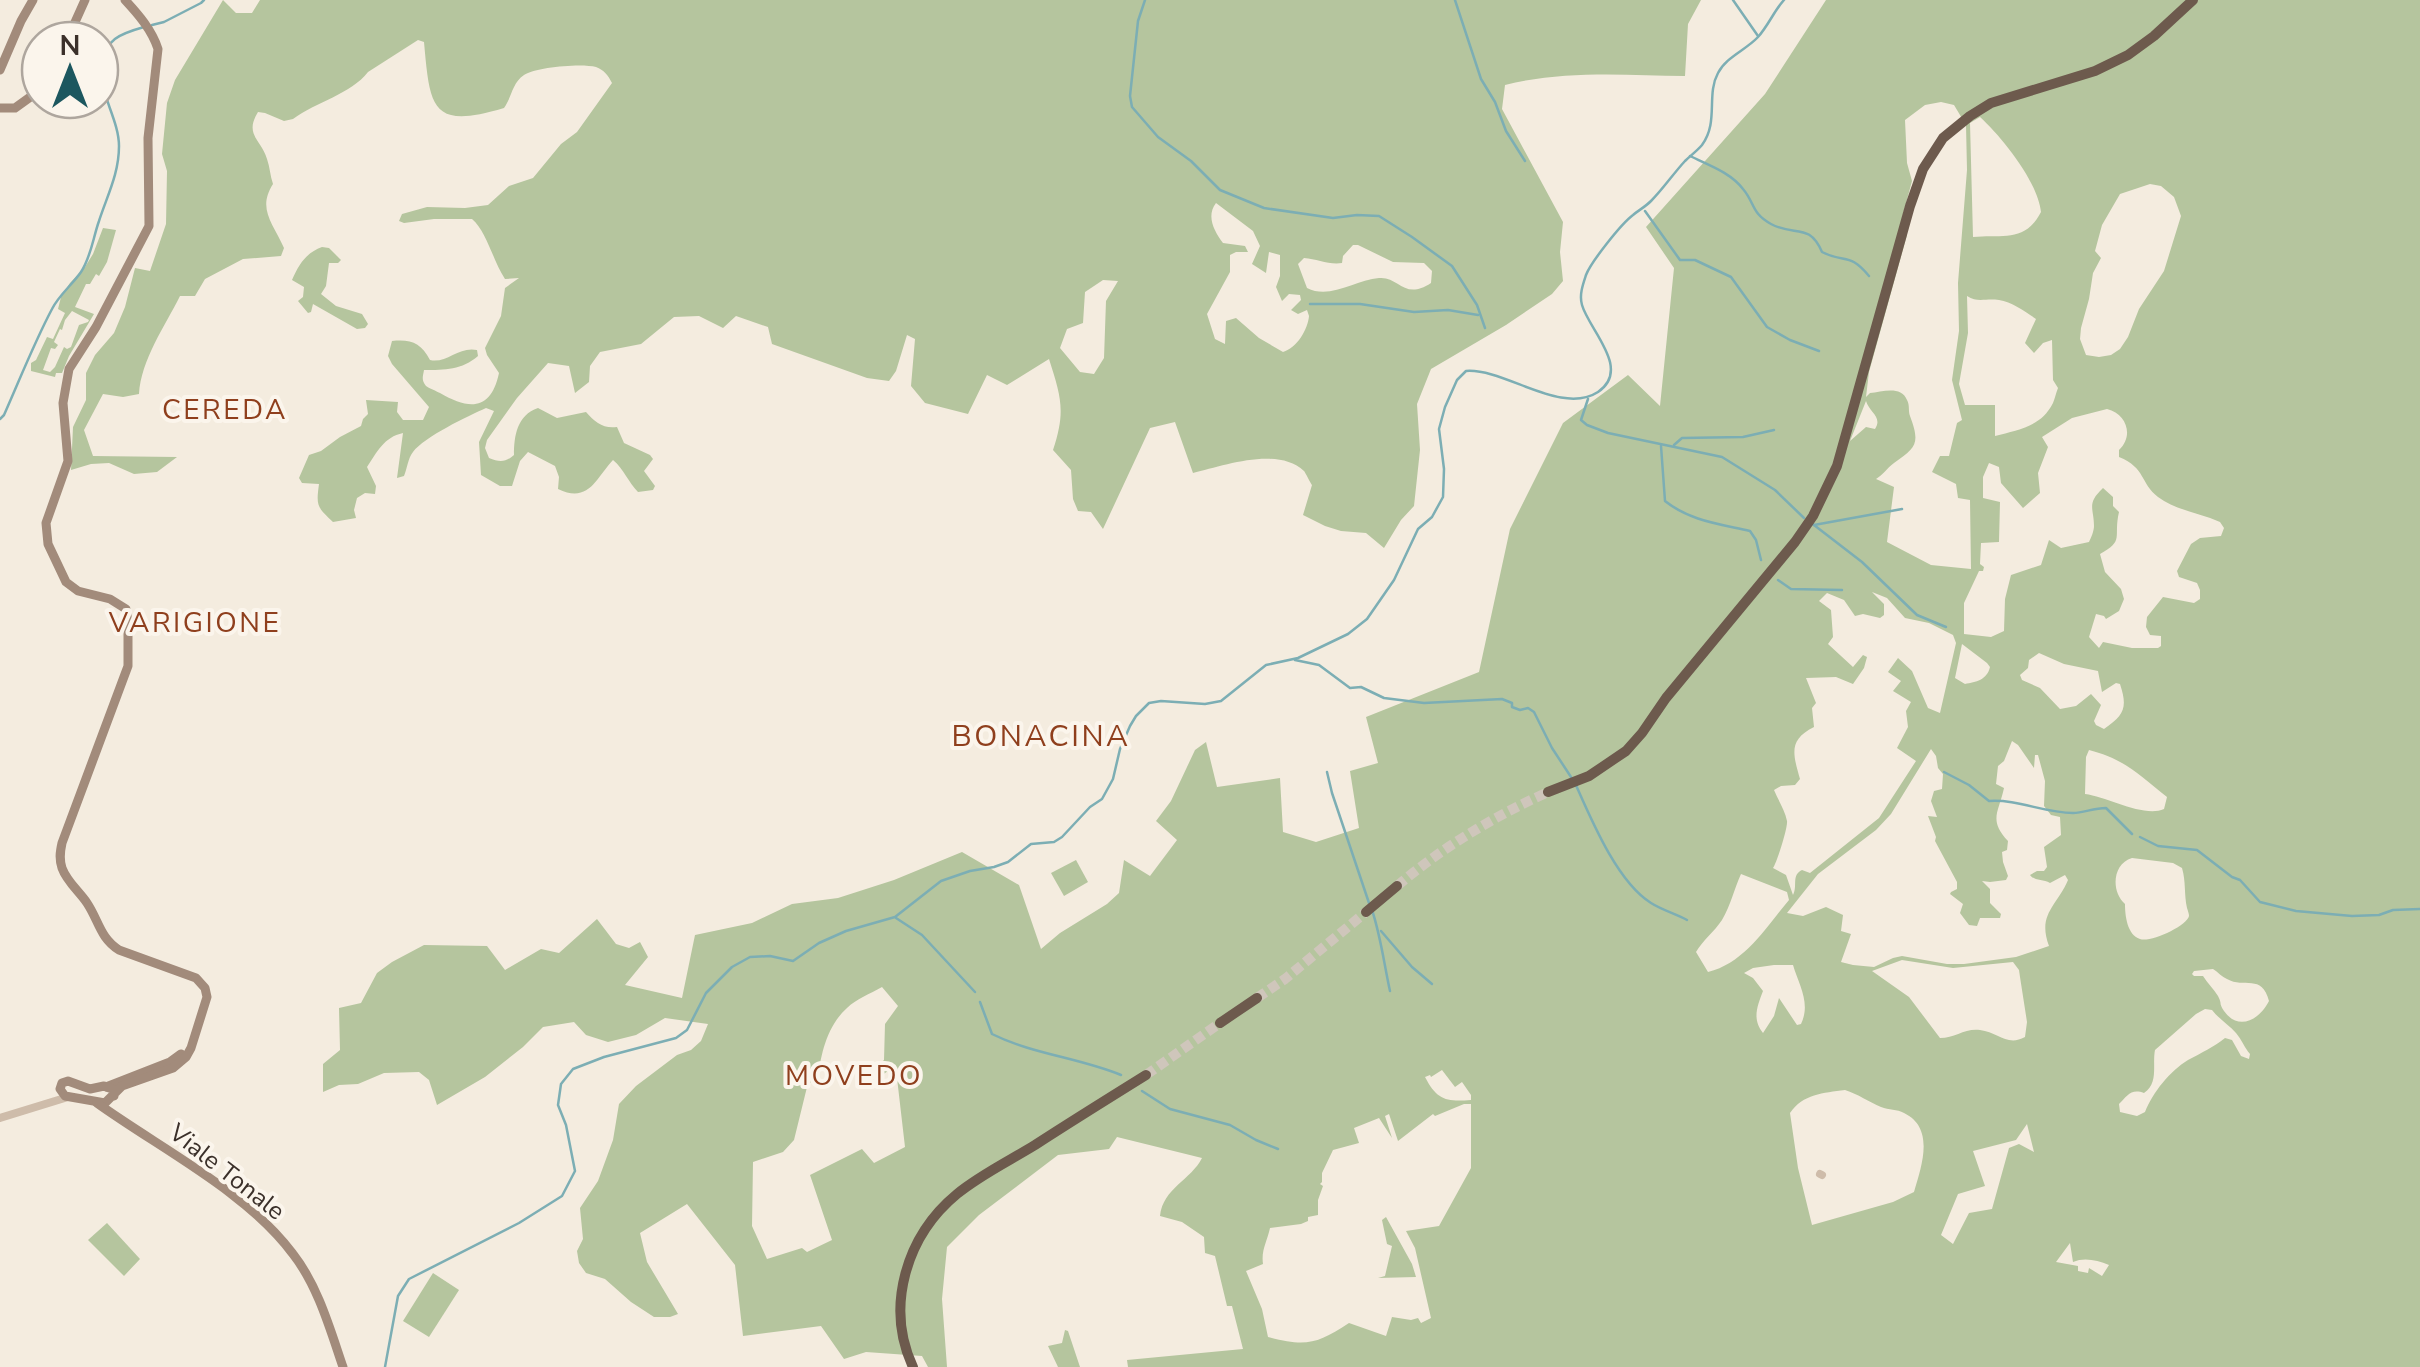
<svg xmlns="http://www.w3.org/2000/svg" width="2420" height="1367" font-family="'Nunito Sans',sans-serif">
	<rect width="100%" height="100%" fill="#f4ecdf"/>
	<g fill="#b5c59e" fill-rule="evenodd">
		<path d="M223,0L236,13H252L260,0H1701L1688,24L1685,76C1625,75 1563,70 1505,85L1502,109L1563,222L1560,252L1563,281L1552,294L1506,325L1431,369L1417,404L1420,450L1414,506L1401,520L1384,548L1366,533L1341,531L1325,526L1303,515L1312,485C1311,484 1305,472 1304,471C1277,446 1223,466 1193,473L1175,422L1150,428L1103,529L1091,512L1078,511L1073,499L1071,470L1053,450C1066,411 1061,397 1049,359L1007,385L987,375L968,414L925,403L911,386L915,339L907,335L896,371L889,381L867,378L772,344L768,327L736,316L723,328L699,316L674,317L641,344L600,352L590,366L589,382L575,393L569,366L548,363L517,398L487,440L485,448L489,458C499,462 505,463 514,455C514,436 517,415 538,408L557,418L586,412C595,422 603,429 617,427L624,443L650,455L653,459L644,471L655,486L653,490L638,492C628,482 624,469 613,460C596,478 589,504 558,489L559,477L555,466L528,452L520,461L512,486H500L481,475L479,442L494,411L486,408C468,416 424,437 413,452C408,458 407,469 404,476L397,478L403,433C384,437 377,452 367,467L376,486L375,494L365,493L357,498L354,510L356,518L333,522C317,507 316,506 319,484L302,483L299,478L309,455L321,451L340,437L361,426L363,419L368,414L366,400L398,402L397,412L403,420H423L429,407L392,364L388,356L392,341C411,339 421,343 430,360C446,364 459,346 477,350L478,356C462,370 445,370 424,370C423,376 421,380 426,386C427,387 438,392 440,393C469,410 491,411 499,373L487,355L485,348L501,316L505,288L519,278L505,279C493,261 487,232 472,219H434L404,223L399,221L402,214L427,207L465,208L488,205L509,186L533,178L561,144L577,132L612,83C608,75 604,70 596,67C582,63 536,67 524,75C512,83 512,97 504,108C431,130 430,108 424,42L418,40L368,72C351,94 316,102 293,119L284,121L265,113L258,112C244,135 261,139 267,159C270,167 270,176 273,184C257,209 273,223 284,248L281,256L243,259L205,279L195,296H180C165,326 141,360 139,394L123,397L103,394L84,430L93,456L177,457L157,472L134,474L109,463L91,464L71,470L73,427L86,400V373L95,355L114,333L125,307L135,268L150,271L166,224L167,171L162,154L167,103L175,80ZM1216,203L1253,231L1260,246L1252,264L1266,273L1269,252L1280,255V276L1276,287L1282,301L1289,294L1300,295L1301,300L1291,310L1298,314L1307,310L1309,316C1308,329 1297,348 1283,352L1259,338L1236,318L1226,321L1225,344L1215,339L1207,314L1230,272V255L1236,252H1248L1245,246L1223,243C1214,231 1206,216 1216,203ZM1353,245H1358L1393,262L1424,263L1432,271L1431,283C1404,301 1399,276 1379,278C1355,280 1330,300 1307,288L1298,264L1304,258C1317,259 1329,265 1342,263L1343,256ZM1103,280L1118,281L1106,301L1104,358L1094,374L1080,372L1060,348L1067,329L1083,323L1085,292Z"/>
		<path d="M1826,0H2420V1367H1128L1127,1360L1243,1349L1232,1306H1227L1215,1256L1205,1253L1204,1237L1182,1222L1160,1216C1163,1188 1191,1180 1202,1158L1117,1137L1109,1149L1058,1155L979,1215L947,1247L942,1299L947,1367H928L922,1356L866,1352L844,1359L821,1326L743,1336L735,1265L687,1204L640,1233L647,1262L678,1314L670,1317H654L631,1302L605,1279L586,1273L579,1263L577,1251L583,1239L580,1208L598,1181L613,1140L619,1104L636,1086L677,1055L691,1050L701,1041L708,1024L665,1018L636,1035L608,1042L586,1035L574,1022L543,1027L523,1047L485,1077L437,1105L429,1080L419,1072L384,1073L358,1084L339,1085L323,1092V1064L340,1050L339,1008L361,1003L377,973L392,962L424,945L487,946L505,970L541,949L559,953L597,919L616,944L629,948L640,942L648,957L625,985L682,998L695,935L752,923L792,904L838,898L894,880L962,852L1019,885L1041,949L1060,933L1107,904L1119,893L1124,860L1150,876L1177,840L1156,821L1171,801L1195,750L1206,742L1217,787L1280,778L1283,832L1316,842L1359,828L1350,771L1378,763L1366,717L1479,672L1510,529L1563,423L1628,375L1660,406L1674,268L1646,227L1765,94ZM1941,102L1954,105L1966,125L1967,170L1958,283L1959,331L1952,380L1962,420L1957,423L1949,456H1940L1932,472L1956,484L1958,498L1970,500L1971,569L1931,565L1887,542L1894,487L1876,479C1883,475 1887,468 1894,463C1917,447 1920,443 1910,416C1908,411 1910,405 1907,400C1901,385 1882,392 1870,393L1866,397L1869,372L1907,235L1902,218L1912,181L1907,163L1905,120L1925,105ZM1980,117C2002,137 2038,182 2041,212C2025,243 2002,234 1973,237L1970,123ZM2150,184L2161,186L2174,197L2181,216L2164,271L2139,309L2128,337L2120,349L2111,355L2099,357L2086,355L2080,339L2081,328L2089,299L2093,273L2101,258L2095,251L2102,225L2120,194ZM1967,296C1978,303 1985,298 1999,300C2012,302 2026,312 2036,319L2025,343L2034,353L2043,343L2052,340L2053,380L2058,388C2056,393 2055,398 2053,403C2041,427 2018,430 1995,436V405H1965L1959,384L1968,333ZM1866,401C1869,412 1883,417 1875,429L1866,427L1850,441ZM2107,409C2127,414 2134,436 2119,450V457C2146,468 2140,483 2158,497C2175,510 2200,513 2220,522L2224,528L2221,536L2200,538L2191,544L2177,571L2179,577L2197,583L2200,590V599L2194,603L2163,597L2147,617L2146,627L2150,635L2161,636V646L2158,648H2132L2103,642L2099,648L2089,637L2096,614L2104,616L2106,619L2119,611L2124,599L2121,589L2105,572L2100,554C2125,540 2113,538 2119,512L2113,506V497L2103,488C2086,504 2094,508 2094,526C2094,531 2091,538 2089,542L2061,548L2049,540L2041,565L2011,575L2005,599L2004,631L1991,637L1964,634V603L1979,571H1983L1984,567L1980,564L1981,543L1999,542L2000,502L1983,498V477L1989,463L1999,467L2001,483L2023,508L2040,493L2038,473L2048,447L2042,437L2072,418ZM1872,592L1887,598L1905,618L1929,623L1953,635L1956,643L1940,713L1928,708L1912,671L1898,658L1888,672L1901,681L1893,691L1911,702L1906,711L1908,727L1897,748L1916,761L1879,818L1810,873L1802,870C1791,875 1798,886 1793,895L1786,875L1773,868C1777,862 1788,827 1787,821C1785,810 1778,800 1774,790L1781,786L1795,785L1800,779C1793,754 1788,740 1814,727L1812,708L1816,703L1806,678L1836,677L1853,684L1864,668L1867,657L1863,655L1853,667L1828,644L1833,637L1831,610L1819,601L1827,593L1844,600L1855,616L1863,614L1880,618L1884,615V604ZM1962,644L1987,663L1990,667C1987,680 1976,682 1965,684L1955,678ZM2039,653L2064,664L2098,671L2102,692L2116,683L2120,684C2128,708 2124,715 2104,729L2096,725L2094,721L2101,705L2091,694L2076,706L2060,709L2040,688L2022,680L2020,675L2028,668L2029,660ZM2012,741L2018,745L2034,768L2035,755H2038L2045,781L2044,806L2051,815L2060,817L2061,835L2044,847L2047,867L2044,871H2037L2030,875C2034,881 2043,879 2050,883L2065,875L2068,880C2057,906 2037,914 2049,946L2016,957L1964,964H1947L1902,956L1893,958L1874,967L1853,965L1841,962L1851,934L1841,931L1843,915L1826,907L1803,916L1787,913L1818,874L1876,830L1891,814L1931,749L1936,756L1938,768L1943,774L1942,789L1934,791L1931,801L1937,817L1928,816L1936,837L1935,841L1957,882V889L1951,892L1950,894L1963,904L1960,913L1969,925L1977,926L1980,918H2000L2001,914L1990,903V889L1982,881L1990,882L2006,880L2008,876L2003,862L2002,852L2007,850L2008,841C1988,820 1999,812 2004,788L1996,784L1998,766L2004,761ZM2089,750C2125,759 2139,775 2167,797L2164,809C2144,818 2108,797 2085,794L2086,757ZM2132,858L2173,863L2182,868C2186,881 2184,895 2187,908C2188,911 2189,914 2189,916C2187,926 2150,943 2140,939C2127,935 2125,915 2125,904C2111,892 2112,864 2132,858ZM1741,874L1787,892L1789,900C1766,927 1745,963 1708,972L1696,952C1703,940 1714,932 1722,920C1731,905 1734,889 1741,874ZM1902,960L1953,968L2013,962L2019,970L2020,977L2027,1022L2025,1037C2007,1047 1998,1032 1980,1030C1965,1028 1955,1038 1940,1038L1909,997L1872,971ZM1774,965H1793C1799,985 1811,1003 1801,1024L1797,1025L1779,998L1774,1016L1763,1033C1752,1019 1757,1007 1763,991L1753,978L1744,973L1753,968ZM2213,969C2218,972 2222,977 2227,979C2244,989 2262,973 2269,1001C2260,1019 2239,1032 2224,1011C2218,1001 2223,1006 2218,996C2214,989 2207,983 2203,976H2194L2192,974L2194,971ZM882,987L898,1006L885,1024L884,1060L881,1063L879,1077L888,1071L897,1078L905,1147L874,1163L862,1149L810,1175L832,1240L807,1252L802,1248L767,1259L752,1226L753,1162L783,1152L794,1140L808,1083L817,1082C821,1055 826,1027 847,1008C856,999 870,994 882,987ZM2205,1009L2212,1010C2219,1019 2229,1025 2236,1033C2242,1040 2244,1047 2250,1054L2249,1059L2241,1056L2232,1040L2225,1038C2214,1047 2201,1053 2188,1060C2170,1071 2153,1092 2145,1112L2137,1116L2120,1112L2119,1104C2127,1096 2131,1088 2144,1093C2159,1083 2152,1065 2155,1050L2196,1014ZM1442,1070L1455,1087L1462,1082L1471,1095V1100C1446,1102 1437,1100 1425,1077L1430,1075L1431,1077ZM1845,1090C1858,1094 1869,1102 1881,1107C1889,1110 1897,1109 1904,1113C1935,1128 1922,1165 1914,1192L1893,1202L1812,1225L1798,1168L1790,1113C1803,1094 1823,1093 1845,1090ZM1464,1104H1471V1168L1439,1226L1406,1231L1415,1248L1431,1318L1421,1323L1418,1318L1411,1320L1392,1317L1386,1336L1349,1323C1317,1344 1306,1347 1268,1337L1262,1309L1246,1271L1263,1264C1261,1250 1267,1242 1270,1228L1301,1224L1308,1221V1217L1318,1215V1200L1323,1186L1320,1184L1322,1182V1173L1333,1150L1359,1143L1354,1128L1379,1118L1392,1138L1385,1116L1389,1114L1398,1141L1433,1114L1435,1116ZM2027,1124L2034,1152L2019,1144L2009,1148L1992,1209L1969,1213L1953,1244L1941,1235L1958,1194L1985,1186L1973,1151L2016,1140ZM2070,1243L2073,1262C2084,1257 2097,1260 2109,1265L2102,1276L2089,1268L2088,1273L2078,1271V1266L2056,1262Z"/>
		<path d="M103,228L116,230L107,262L99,276L96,274L90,284H86L75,307L94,314L69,356L62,373H56L55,377L31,371V363L36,360L47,337L53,339L65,313L58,309L61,297L70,283L85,267L93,254ZM72,311L89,320L88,322L79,325L71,347L67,349L64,347L55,367L50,372L43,370L51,348L55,349L58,345L54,342L60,329L62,330L65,320Z"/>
		<path d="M322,247L329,248L341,260L338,263H329L326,286L321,294L336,306L362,314L368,324L365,328L357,329L313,304L311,312L308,313L298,301L303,297L304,287L292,280C299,264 306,253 322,247Z"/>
		<polygon points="1076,860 1088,882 1064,896 1051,873"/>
		<polygon points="1386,1217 1412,1264 1416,1277 1378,1278 1385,1276 1392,1246 1387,1244 1382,1220"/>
		<polygon points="107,1223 140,1259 124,1276 88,1240"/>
		<polygon points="433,1273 459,1290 429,1337 403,1321"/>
		<polygon points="1065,1330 1068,1331 1080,1367 1058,1367 1048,1346 1062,1343"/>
	</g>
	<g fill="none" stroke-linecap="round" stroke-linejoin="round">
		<g stroke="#7caeb4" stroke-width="2.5">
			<polyline points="1145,0 1138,21 1130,96 1132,107 1158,137 1191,161 1220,190 1264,208 1333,218 1357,215 1379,216 1412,237 1452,266 1477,305 1485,328"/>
			<polyline points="1455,0 1481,79 1495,102 1506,131 1525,161"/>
			<polyline points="1733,0 1758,36"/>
			<polyline points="152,25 164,22 201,3 204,0"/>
			<path d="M100,66C106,39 119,34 144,27"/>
			<path d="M1690,156C1708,165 1730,172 1743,189C1755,203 1751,213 1771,224C1795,237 1809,222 1822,252C1846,264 1849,252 1869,276"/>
			<polyline points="1645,211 1680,260 1695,260 1731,277 1767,327 1790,340 1819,351"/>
			<polyline points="1310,304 1360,304 1414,312 1448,310 1478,315"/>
			<polyline points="1588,399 1581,420 1587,425 1608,433 1722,457 1775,490 1804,518"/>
			<path d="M0,419L4,415C20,379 34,343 52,309C59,295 72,285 81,272C91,257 93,238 99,221C107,196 119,174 119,146C119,122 102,97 100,71"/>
			<polyline points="1674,445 1682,438 1743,437 1774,430"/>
			<path d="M1661,446L1665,501C1690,521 1720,524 1750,531L1756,540L1761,560"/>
			<polyline points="1811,523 1814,525 1902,509"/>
			<polyline points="1814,525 1862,562 1917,615 1946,627"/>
			<polyline points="1778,580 1791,589 1842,590"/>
			<polyline points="1295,660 1319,665 1350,688 1361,687 1384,698 1424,703 1502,699 1512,703 1512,707 1520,710 1528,708 1534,712 1552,748 1571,777"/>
			<polyline points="1327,772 1332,793 1369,903"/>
			<path d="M1944,772L1969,785L1989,801C2018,799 2044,813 2073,813C2084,813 2093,808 2106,808L2132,834"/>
			<path d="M1575,783C1591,819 1617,882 1651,903C1662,910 1676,914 1687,920"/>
			<polyline points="2140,837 2158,846 2197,850 2232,877 2240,880 2260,902 2296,911 2352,916 2379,915 2393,910 2420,909"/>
			<path d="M1372,910C1381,937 1384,964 1390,991"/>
			<polyline points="896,918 922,935 975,992"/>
			<polyline points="1381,931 1412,967 1432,984"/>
			<path d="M980,1002L992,1034C1032,1054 1080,1058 1121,1075"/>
			<polyline points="1142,1091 1170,1109 1230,1125 1256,1140 1278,1149"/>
			<path d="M385,1367L398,1296L409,1279L519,1223L562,1196L575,1171L566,1125L558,1105L561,1084L573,1069L604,1057L676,1038L687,1030L706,993L732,967L750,957L770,956L793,961L819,943L846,931L895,917L941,881L970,871L994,867L1008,862L1031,844L1054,842L1062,837L1090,807L1102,799L1113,779L1120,749L1130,726L1136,716L1149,703L1161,701L1205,704L1221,701L1266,665L1298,658L1348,634L1367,619L1394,580L1418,529L1432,517L1443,497L1444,469L1439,429L1445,407L1457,380L1466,371C1505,368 1561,416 1598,392C1632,369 1589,330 1582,305C1579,295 1583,284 1586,275C1591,262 1621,224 1633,215C1639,210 1645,207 1651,201C1663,189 1673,174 1685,161C1690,156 1697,151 1702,145C1719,122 1706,95 1718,73C1726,57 1746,50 1758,37C1768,26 1774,11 1784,0"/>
		</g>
		<g stroke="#cfc6bb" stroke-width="10" stroke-dasharray="10 5" stroke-linecap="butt">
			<path d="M1397,886C1443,847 1493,817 1548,792"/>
			<polyline points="1257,998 1285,979 1366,912"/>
			<polyline points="1146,1075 1220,1023"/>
		</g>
		<g stroke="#cebcaa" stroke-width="8">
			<polyline points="0,1118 68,1097"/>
			<polyline points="1820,1174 1822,1175"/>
		</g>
		<g stroke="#a28b7b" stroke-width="9">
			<polyline points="67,40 85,0"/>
			<polyline points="0,70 21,21 33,0"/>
			<polyline points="0,108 15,108 40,90"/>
			<polyline points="106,1087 170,1062 181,1054"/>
			<path d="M114,1096L112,1089L104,1086L90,1089L68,1081L62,1083L60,1089L65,1096L105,1103L122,1086L173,1068L186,1057L191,1048L207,997L205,988L196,978L119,950C100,938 99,921 87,903C79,891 67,882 62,868C59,859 60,852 62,843L128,666V622L126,609L110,599L78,591L66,582L48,544L46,523L68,461L63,403L69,369L96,327L149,226L148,138L158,49C152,30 138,14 125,0"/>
			<path d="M97,1103C161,1149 246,1191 293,1254C318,1286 330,1329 343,1367"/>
		</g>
		<g stroke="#6d5a4d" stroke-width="10">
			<polyline points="1548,792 1589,776 1626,751 1642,733 1666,698 1795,542 1813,516 1837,466 1910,206 1923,169 1943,138 1970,116 1991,103 2095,71 2128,55 2154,36 2193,0"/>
			<polyline points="1366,912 1397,886"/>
			<polyline points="1220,1023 1257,998"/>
			<path d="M913,1367C885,1307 906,1236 957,1194C980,1175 1009,1161 1035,1145C1072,1121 1109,1098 1146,1075"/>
		</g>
	</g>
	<g text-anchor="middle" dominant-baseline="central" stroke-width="8" stroke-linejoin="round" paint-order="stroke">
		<g font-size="25" fill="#3b302a" stroke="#fbf5ec">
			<text transform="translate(227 1172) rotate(38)">Viale Tonale</text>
		</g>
		<g font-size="28" letter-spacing="2.5" fill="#8f3f1d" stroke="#fbf5ec">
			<text x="225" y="410">CEREDA</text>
			<text x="195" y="623">VARIGIONE</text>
			<text x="854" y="1076">MOVEDO</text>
		</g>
		<g font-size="30" letter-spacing="2.5" fill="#8f3f1d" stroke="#fbf5ec">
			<text x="1041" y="736">BONACINA</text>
		</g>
	</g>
	<g transform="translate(70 70)"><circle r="48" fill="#fbf5ec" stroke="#aea69e" stroke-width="2.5"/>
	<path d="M0-8L18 38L0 25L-18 38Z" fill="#1c575f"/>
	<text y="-15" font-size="28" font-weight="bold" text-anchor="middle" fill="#3b302a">N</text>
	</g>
</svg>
